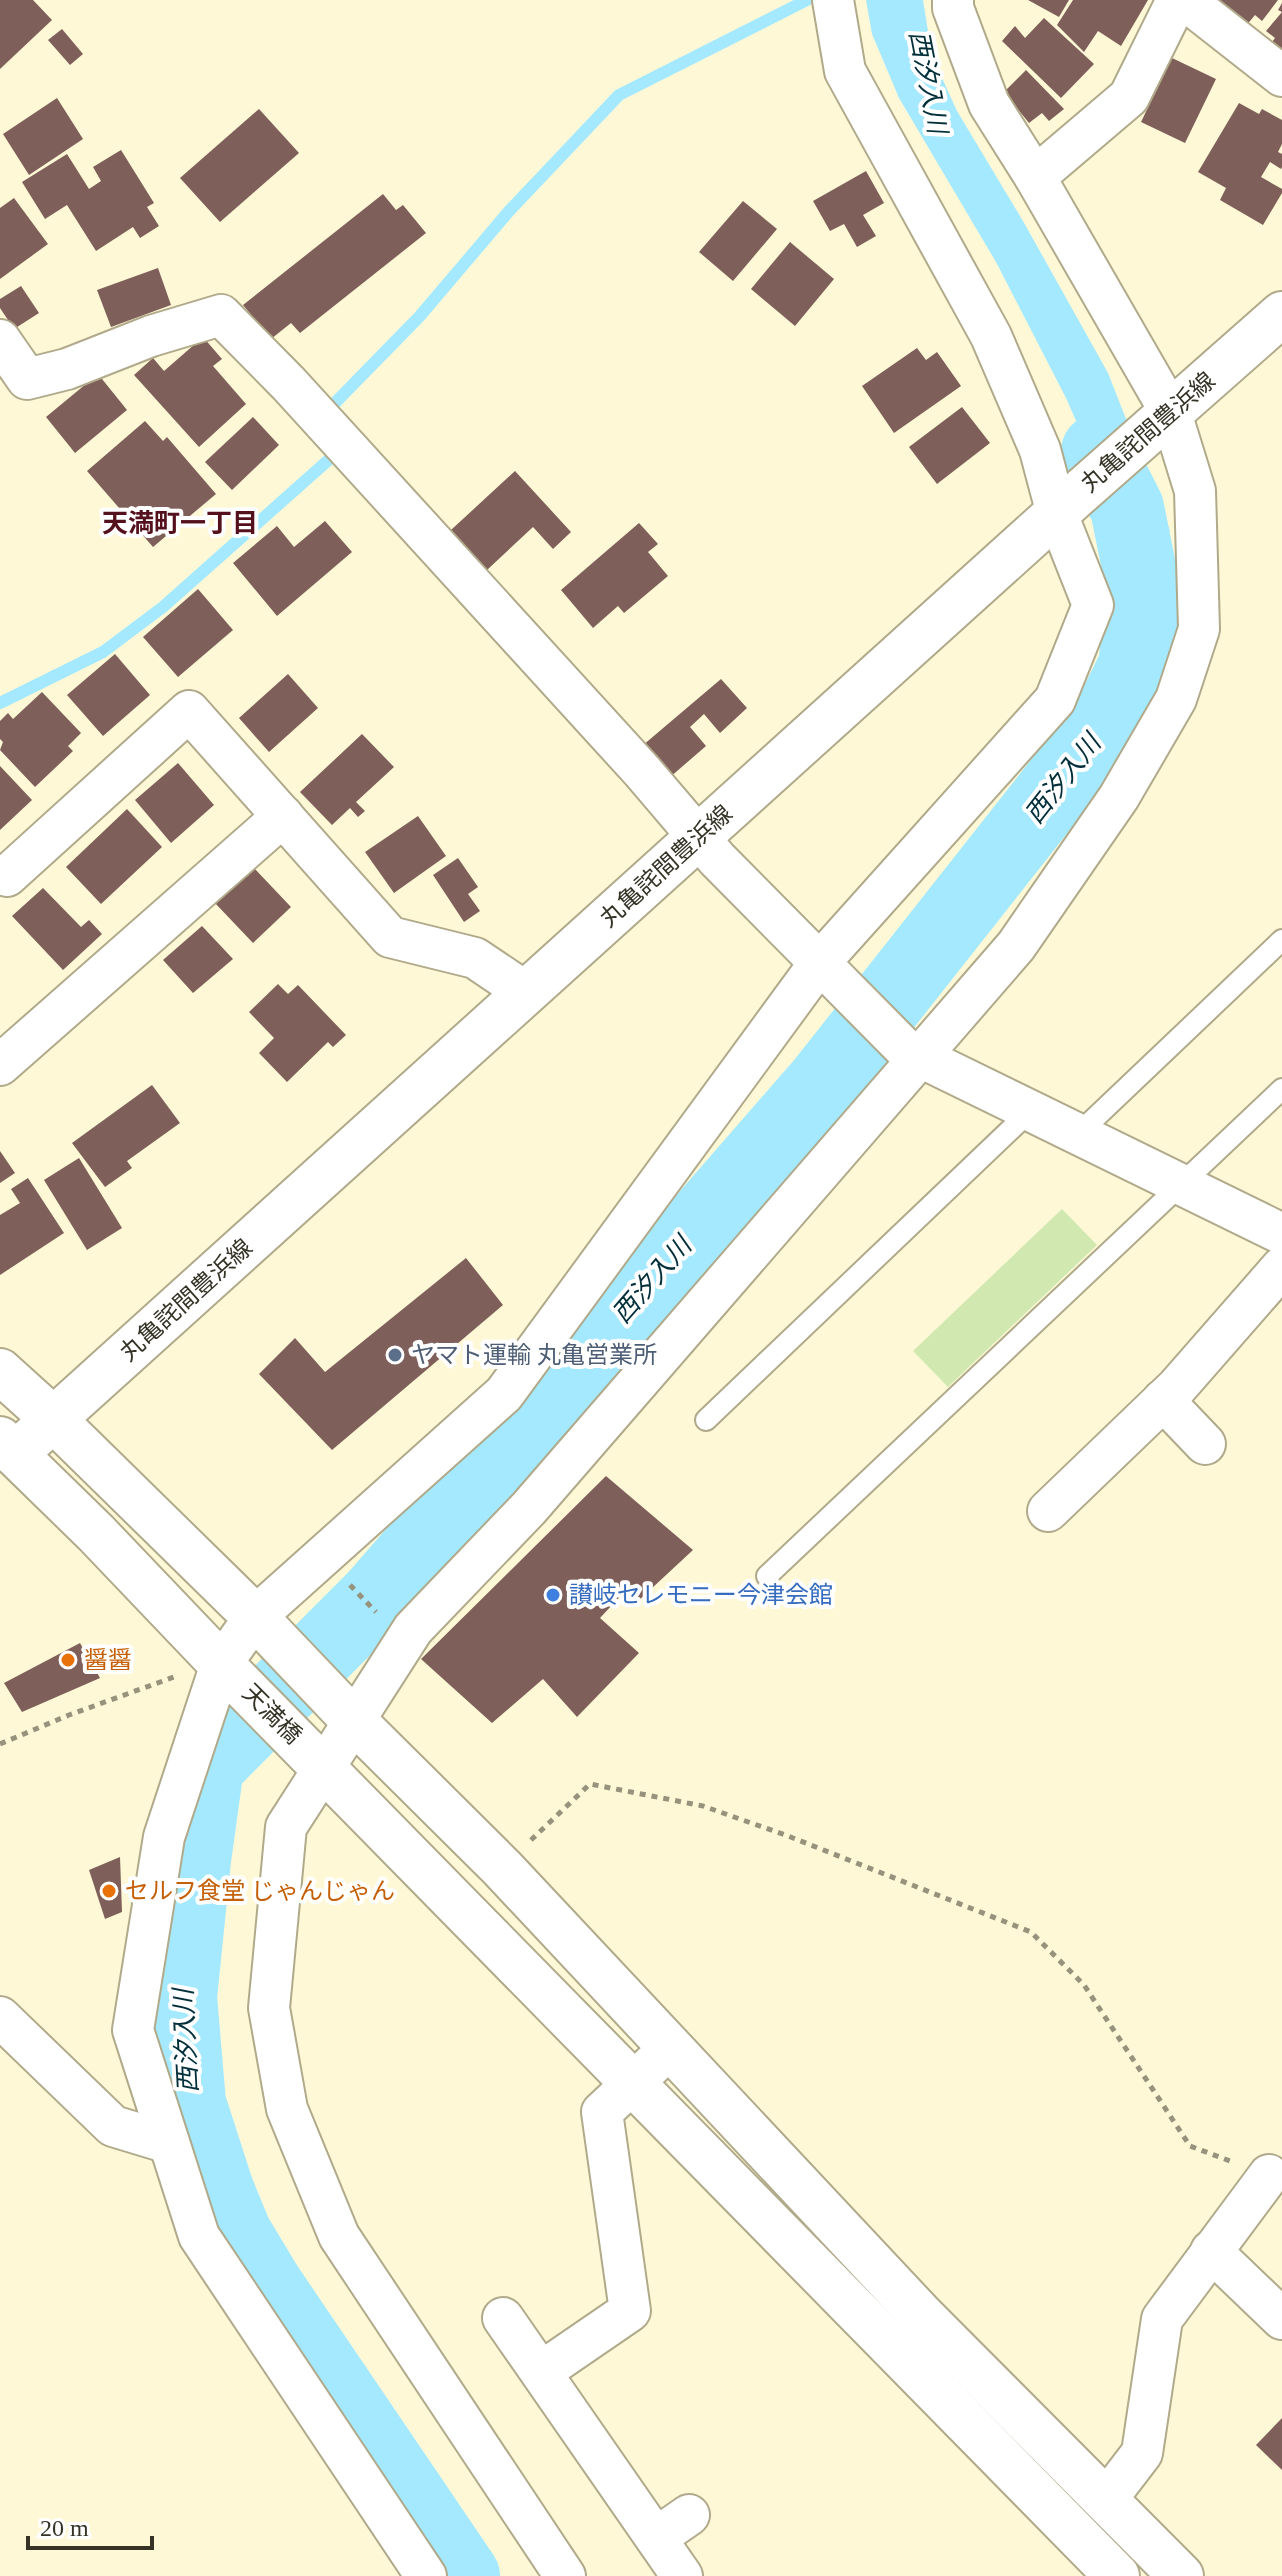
<svg xmlns="http://www.w3.org/2000/svg" width="1282" height="2576" font-family="'Times New Roman','Noto Sans JP',serif">
	<rect width="100%" height="100%" fill="#fef8d7"/>
	<polygon fill="#d1e9b1" points="1062,1209 1097,1245 948,1387 913,1351"/>
	<polygon fill="#a4e9ff" points="866,0 923,0 932,56 957,111 1023,221 1108,373 1170,531 1131,546 1066,398 996,262 899,98 872,34"/>
	<g fill="none" stroke-linecap="round" stroke-linejoin="round">
		<g stroke="#a4e9ff" stroke-width="12">
			<polyline points="333,413 329,409 419,317 510,210 619,95 807,0"/>
			<polyline points="0,703 103,652 163,607 333,456"/>
		</g>
		<polyline stroke="#a4e9ff" stroke-width="74" points="463,2576 267,2287 235,2234 217,2190 189,2103 180,1997 194,1860 207,1766 375,1598 824,1082 1107,723 1135,666 1144,592 1127,508 1098,451"/>
	</g>
	<g fill="#7f5f59">
		<polygon points="0,0 33,0 52,20 0,69"/>
		<polygon points="1028,0 1069,0 1059,17"/>
		<polygon points="1073,0 1148,0 1121,46 1098,31 1084,52 1057,25"/>
		<polygon points="1210,0 1278,0 1262,21 1255,15 1245,27"/>
		<polygon points="1282,3 1282,56 1269,46 1275,38 1266,31 1282,12 1278,10"/>
		<polygon points="1044,18 1094,64 1061,98 1002,41 1015,26 1025,38"/>
		<polygon points="62,29 83,54 70,65 48,40"/>
		<polygon points="1172,58 1216,79 1185,143 1141,122"/>
		<polygon points="1026,70 1064,109 1049,121 1042,113 1029,123 1004,92"/>
		<polygon points="57,98 83,139 29,175 3,134"/>
		<polygon points="1239,103 1259,114 1262,109 1282,120 1282,144 1278,152 1282,154 1282,167 1281,169 1270,162 1261,177 1282,189 1282,193 1263,225 1220,200 1226,188 1198,172"/>
		<polygon points="259,109 299,153 220,222 180,178"/>
		<polygon points="121,150 154,203 147,207 159,226 140,238 133,227 96,251 67,205 45,219 22,182 67,154 89,189 101,181 93,167"/>
		<polygon points="866,171 884,203 863,215 876,236 857,247 844,224 830,231 813,201"/>
		<polygon points="383,194 396,210 403,205 426,233 300,333 291,323 271,339 243,305"/>
		<polygon points="14,198 48,244 0,279 0,208"/>
		<polygon points="743,201 777,229 733,281 699,252"/>
		<polygon points="790,242 834,279 795,326 751,289"/>
		<polygon points="158,268 171,305 111,327 97,290"/>
		<polygon points="21,286 39,313 14,329 0,308 0,299"/>
		<polygon points="203,337 222,359 213,366 246,404 199,447 134,375 153,358 164,371"/>
		<polygon points="917,348 926,360 937,352 961,386 894,433 862,386"/>
		<polygon points="98,374 127,410 75,453 46,417"/>
		<polygon points="962,407 990,443 937,484 909,447"/>
		<polygon points="253,417 279,445 232,490 205,462"/>
		<polygon points="145,421 163,441 167,437 216,494 153,547 87,471"/>
		<polygon points="515,471 571,532 553,549 533,527 487,570 451,530"/>
		<polygon points="325,521 352,552 277,616 233,563 277,526 294,547"/>
		<polygon points="639,523 658,544 648,552 668,576 624,613 618,606 593,628 561,590"/>
		<polygon points="198,589 233,630 178,677 143,637"/>
		<polygon points="115,654 150,695 103,736 67,695"/>
		<polygon points="288,674 318,708 269,752 239,718"/>
		<polygon points="721,679 747,708 720,733 704,714 690,727 706,746 669,778 642,746"/>
		<polygon points="42,692 81,733 68,746 73,751 35,787 0,750 3,742 0,739 0,721 8,713 13,719"/>
		<polygon points="362,734 394,767 356,802 365,811 358,817 350,808 332,825 300,792"/>
		<polygon points="178,763 214,805 171,843 135,800"/>
		<polygon points="0,766 32,800 0,830"/>
		<polygon points="127,809 162,847 101,904 66,867"/>
		<polygon points="418,816 446,856 394,893 365,852"/>
		<polygon points="458,858 478,887 468,894 480,911 464,922 433,875"/>
		<polygon points="252,866 291,907 253,943 214,902"/>
		<polygon points="43,888 81,927 89,920 102,934 63,970 12,916"/>
		<polygon points="202,926 233,959 193,993 163,960"/>
		<polygon points="278,984 288,994 298,985 346,1035 333,1047 328,1042 287,1082 259,1053 274,1038 249,1012"/>
		<polygon points="152,1085 180,1123 127,1161 132,1168 105,1187 72,1143"/>
		<polygon points="0,1151 15,1173 0,1183"/>
		<polygon points="79,1158 122,1228 87,1250 44,1180"/>
		<polygon points="28,1178 64,1233 0,1275 0,1215 20,1203 11,1189"/>
		<polygon points="466,1258 503,1305 332,1450 259,1374 295,1338 325,1372"/>
		<polygon points="606,1476 693,1550 637,1602 627,1589 600,1618 639,1653 577,1717 543,1679 492,1723 421,1659"/>
		<polygon points="80,1643 100,1678 22,1712 4,1683"/>
		<polygon points="120,1857 122,1912 105,1919 89,1870"/>
		<polygon points="1282,2418 1282,2470 1256,2445"/>
	</g>
	<g fill="none" stroke-linecap="round" stroke-linejoin="round">
		<defs>
			<g id="service">
				<polyline points="1078,1134 1282,940"/>
				<polyline points="706,1420 1030,1111"/>
				<polyline points="767,1576 1282,1089"/>
			</g>
			<g id="minor">
				<polyline points="1185,0 1282,76"/>
				<polyline points="1035,177 1129,97 1177,0"/>
				<polyline points="0,340 27,379 67,369 151,336 221,315 289,384 642,771 717,859 906,1050 1282,1234"/>
				<polyline points="7,876 189,711 390,937 475,958 527,993"/>
				<polyline points="0,1065 283,816"/>
				<polyline points="1163,1400 1205,1444"/>
				<polyline points="1048,1511 1177,1387 1282,1267"/>
				<polyline points="0,2017 113,2126 169,2143"/>
				<polyline points="1211,2251 1282,2319"/>
				<polyline points="503,2318 682,2576"/>
				<polyline points="541,2372 630,2311 602,2112 670,2048"/>
				<polyline points="1106,2500 1142,2453 1162,2319 1269,2175"/>
				<polyline points="656,2538 689,2515"/>
				<polyline points="426,2576 199,2236 133,2030 164,1837 221,1664 255,1617 504,1394 821,961 1055,700 1093,605 1057,514 1040,450 991,336 845,71 833,0"/>
				<polyline points="565,2576 339,2236 287,2109 269,2008 286,1827 413,1629 529,1508 1016,946 1119,797 1176,699 1199,629 1195,491 1171,413 1035,177 989,104 953,8 953,0"/>
			</g>
			<g id="tertiary">
				<polyline points="53,1419 255,1617 354,1721 502,1868 921,2315 1181,2576"/>
				<polyline points="15,1454 96,1533 221,1664 1117,2576"/>
			</g>
			<g id="primary">
				<polyline points="0,1371 53,1419"/>
				<polyline points="0,1439 15,1454 1078,494 1282,314"/>
			</g>
		</defs>
		<use href="#service" stroke="#b0aa8b" stroke-width="24"/>
		<use href="#minor" stroke="#b0aa8b" stroke-width="44"/>
		<use href="#tertiary" stroke="#b0aa8b" stroke-width="48"/>
		<use href="#primary" stroke="#b0aa8b" stroke-width="48"/>
		<g stroke="#96927b" stroke-width="5" stroke-dasharray="6 6" stroke-linecap="butt">
			<polyline points="350,1585 376,1612"/>
			<polyline points="0,1744 69,1715 174,1677"/>
			<polyline points="531,1840 590,1784 703,1806 788,1836 1031,1932 1084,1985 1190,2146 1230,2161"/>
		</g>
		<use href="#service" stroke="#fff" stroke-width="20"/>
		<use href="#minor" stroke="#fff" stroke-width="40"/>
		<use href="#tertiary" stroke="#fff" stroke-width="44"/>
		<use href="#primary" stroke="#fff" stroke-width="44"/>
	</g>
	<circle fill="#5c6f8a" stroke="#fff" stroke-width="3" cx="395" cy="1355" r="8"/>
	<circle fill="#3f7fe0" stroke="#fff" stroke-width="3" cx="553" cy="1595" r="8"/>
	<g fill="#e8710a" stroke="#fff" stroke-width="3">
		<circle cx="68" cy="1660" r="8"/>
		<circle cx="109" cy="1891" r="8"/>
	</g>
	<g text-anchor="middle" dominant-baseline="central" stroke-width="8" stroke-linejoin="round" paint-order="stroke">
		<g font-size="24" fill="#353326" stroke="#fff">
			<text transform="translate(1148 432) rotate(-41)">丸亀詫間豊浜線</text>
			<text transform="translate(666 866) rotate(-42)">丸亀詫間豊浜線</text>
			<text transform="translate(186 1300) rotate(-42)">丸亀詫間豊浜線</text>
			<text transform="translate(272 1714) rotate(45)">天満橋</text>
		</g>
		<g font-size="24" fill="#4e5e75" stroke="#fff" text-anchor="start">
			<text x="411" y="1355">ヤマト運輸 丸亀営業所</text>
		</g>
		<g font-size="24" fill="#366cbe" stroke="#fff" text-anchor="start">
			<text x="569" y="1595">讃岐セレモニー今津会館</text>
		</g>
		<g font-size="24" fill="#c56008" stroke="#fff" text-anchor="start">
			<text x="84" y="1660">醤醤</text>
			<text x="125" y="1891">セルフ食堂 じゃんじゃん</text>
		</g>
		<g font-size="26" font-style="italic" fill="#022f3a" stroke="#fff">
			<text transform="translate(928 82) rotate(79)">西汐入川</text>
			<text transform="translate(1063 779) rotate(-52)">西汐入川</text>
			<text transform="translate(652 1280) rotate(-49)">西汐入川</text>
			<text transform="translate(186 2041) rotate(-93)">西汐入川</text>
		</g>
		<g font-size="26" font-weight="bold" fill="#55101d" stroke="#fff">
			<text x="180" y="523">天満町一丁目</text>
		</g>
	</g>
	<path d="M28 2536v12h124v-12" fill="none" stroke="#353326" stroke-width="4"/>
	<text x="40" y="2536" font-size="24" fill="#353326" stroke="#ffffff" stroke-width="6" paint-order="stroke">20 m</text>
</svg>
